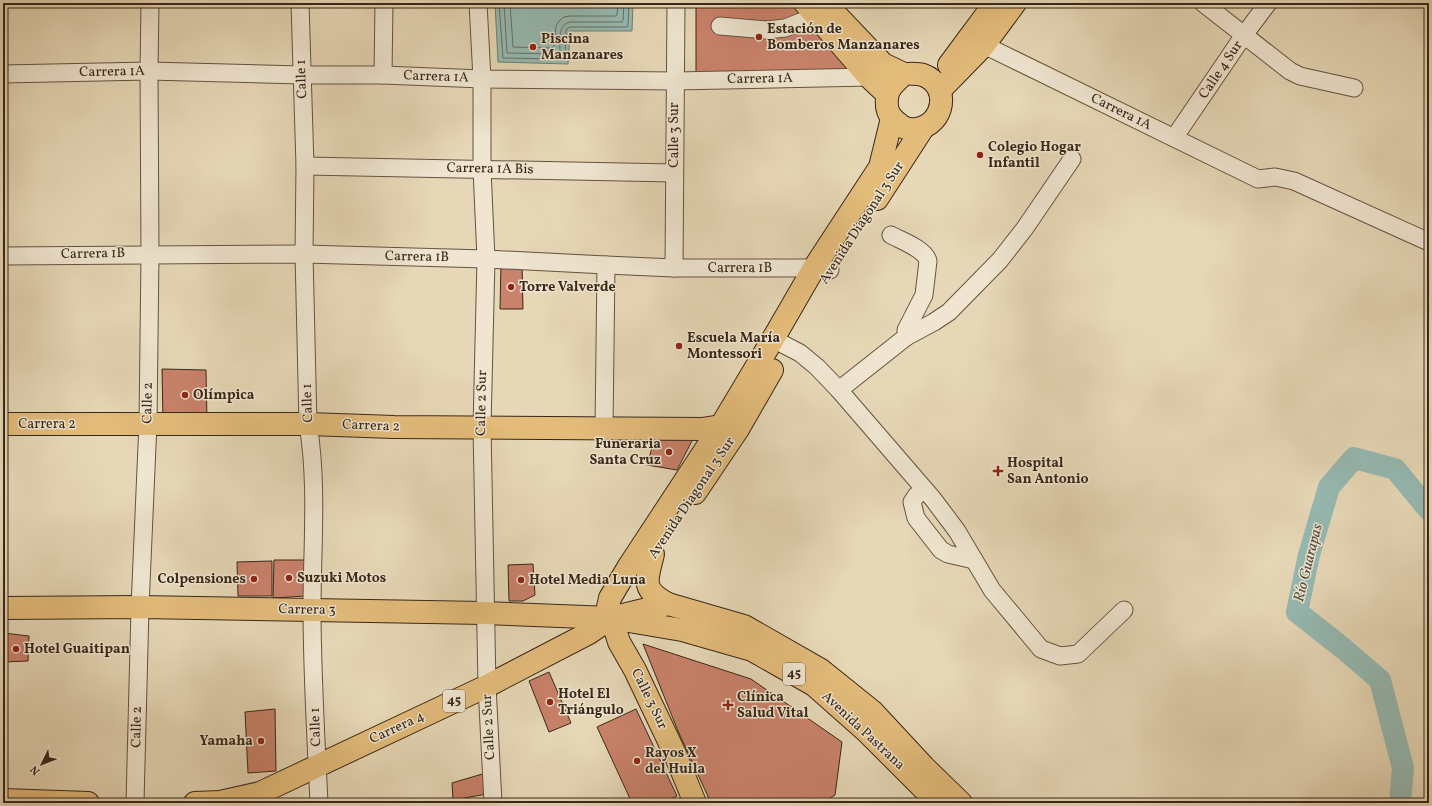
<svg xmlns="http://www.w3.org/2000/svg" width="1432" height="806" font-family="Vollkorn,serif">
	<rect width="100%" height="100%" fill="#e6d7b6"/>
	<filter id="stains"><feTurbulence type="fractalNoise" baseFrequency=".005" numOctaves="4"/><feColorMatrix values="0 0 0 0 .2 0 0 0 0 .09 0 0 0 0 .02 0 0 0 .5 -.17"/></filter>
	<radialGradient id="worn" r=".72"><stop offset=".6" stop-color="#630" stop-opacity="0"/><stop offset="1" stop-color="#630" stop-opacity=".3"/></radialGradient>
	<polygon fill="#96b9b2" stroke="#707f74" points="495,3 633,3 632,31 570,31 568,64 498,62"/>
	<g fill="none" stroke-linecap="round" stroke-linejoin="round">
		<g stroke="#677065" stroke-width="1">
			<polyline points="499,3 503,58 563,59 565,58 566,31 567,28 571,27 627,27 628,25 629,3"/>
			<path d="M504,3L507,53L558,54L560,53C560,42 557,25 570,22H622L623,20L624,3"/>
			<polyline points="510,3 513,47 552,48 554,46 556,26 559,21 564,17 570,16 616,16 617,14 618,3"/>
		</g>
		<polyline stroke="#96b9b2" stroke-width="22" points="1400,803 1403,768 1380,680 1344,649 1297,612 1309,555 1329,487 1354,458 1395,469 1429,510"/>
	</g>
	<g fill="#c9826b" stroke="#382718">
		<polygon points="696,3 793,3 849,71 696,73"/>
		<polygon points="501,263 522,264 523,309 500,309"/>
		<polygon points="162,369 206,370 207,421 163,420"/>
		<polygon points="656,434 693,439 677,470 647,465"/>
		<polygon points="274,560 306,560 306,596 273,598"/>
		<polygon points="272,561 272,596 238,596 237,562"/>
		<polygon points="533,564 535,595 523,601 509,601 508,565"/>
		<polygon points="3,633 29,636 28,661 3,662"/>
		<polygon points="643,644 751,679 842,742 835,795 822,803 711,803 678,731"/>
		<polygon points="549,672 571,723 549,732 529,681"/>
		<polygon points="275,709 276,771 248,773 245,712"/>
		<polygon points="636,709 677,796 662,803 632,803 597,727"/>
		<polygon points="489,772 487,794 453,800 452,783"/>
	</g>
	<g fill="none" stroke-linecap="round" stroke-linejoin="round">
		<defs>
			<g id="minor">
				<path d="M300,3L305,166L304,254L308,424C318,485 312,547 312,609C312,673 316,738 319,803"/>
				<polyline points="478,3 482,79 482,169 486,259 482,427 487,686 493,803"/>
				<polyline points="1203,3 1290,71 1300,76 1354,88"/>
				<polyline points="720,26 766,30 785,28 816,16"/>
				<polyline points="984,45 1258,179 1275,177 1294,181 1429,242"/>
				<polyline points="3,74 149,71 302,75 383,75 482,79 675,81 869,77"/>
				<polyline points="383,75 384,3"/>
				<polyline points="1174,138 1244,35 1268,3"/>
				<polyline points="305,166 674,173"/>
				<polyline points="3,256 304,254 486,259 606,265 674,268 814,268 830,270"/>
				<polyline points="674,268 676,3"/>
				<polyline points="906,337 934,322 949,312 1000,260 1025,228 1072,159"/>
				<polyline points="773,339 800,353 817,367 839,390 933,499 957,531 992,590 1041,649 1060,656 1078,654 1124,610"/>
				<path d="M839,390L906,337V330L924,295L928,261C925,249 902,241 891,235"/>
				<polyline points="604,429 606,265"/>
				<polyline points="924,489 916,496 912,502 916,518 941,550 948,554 974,560"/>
				<polyline points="135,803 140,607 148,423 150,254 149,71 150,3"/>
			</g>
			<g id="major">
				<polyline points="805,3 869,77 887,94"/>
				<polyline points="825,3 883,64 904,74"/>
				<polyline points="949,65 995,3"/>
				<path d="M904,74C910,74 917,73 923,75C951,85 945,125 916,129C910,130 903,128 899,124C893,120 888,114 887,107C885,90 893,84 904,74Z"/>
				<polyline points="940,90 984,45 1015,3"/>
				<polyline points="877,199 923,128"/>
				<polyline points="3,424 308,424 394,427 702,429 721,426 738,429"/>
				<polyline points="695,493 738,429 772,370"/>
				<path d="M653,554C647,580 640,589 668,604"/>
				<polyline points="3,608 140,607 485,613 611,618 682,630 752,650 814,685 866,731 938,803"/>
				<polyline points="3,800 88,803"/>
				<polyline points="195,803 220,802 260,793 487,686 589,633 611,618 668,604 744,626 821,670 872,711 924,767 961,803"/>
				<polyline points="695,803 675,754 635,670 619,642 608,607 610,598 629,566 721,426 773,339 814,268 880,167 892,118"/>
			</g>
		</defs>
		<use href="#minor" stroke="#645340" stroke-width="19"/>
		<use href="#major" stroke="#382718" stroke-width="24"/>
		<use href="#minor" stroke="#efe5d0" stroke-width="17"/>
		<use href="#major" stroke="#e3bc7b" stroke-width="22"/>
	</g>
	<g fill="#8f2418" stroke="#efe5d0" stroke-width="1.5">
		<circle cx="759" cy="37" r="4"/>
		<circle cx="533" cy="47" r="4"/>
		<circle cx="980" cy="155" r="4"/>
		<circle cx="511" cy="287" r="4"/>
		<circle cx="679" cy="346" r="4"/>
		<circle cx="185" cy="395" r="4"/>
		<circle cx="669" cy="452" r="4"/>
		<path d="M996 465h4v4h4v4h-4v4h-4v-4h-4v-4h4z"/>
		<circle cx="289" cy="578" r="4"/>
		<circle cx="254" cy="579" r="4"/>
		<circle cx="521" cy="580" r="4"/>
		<circle cx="16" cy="649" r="4"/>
		<circle cx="550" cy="702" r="4"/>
		<path d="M726 699h4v4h4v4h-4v4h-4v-4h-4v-4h4z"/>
		<circle cx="261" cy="741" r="4"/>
		<circle cx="637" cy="761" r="4"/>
	</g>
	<g text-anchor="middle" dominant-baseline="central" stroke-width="3" stroke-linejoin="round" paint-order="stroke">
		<g fill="#efe5d0" stroke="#6f604f" stroke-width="1">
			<rect x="783" y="663" width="22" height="22" rx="3"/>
			<rect x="443" y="690" width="22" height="22" rx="3"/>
		</g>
		<g font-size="13" font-weight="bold" fill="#382718">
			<text x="794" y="674">45</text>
			<text x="454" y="701">45</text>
		</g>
		<g font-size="14" font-weight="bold" fill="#382718" stroke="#efe5d0" text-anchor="start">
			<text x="767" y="29">Estación de<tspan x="767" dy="16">Bomberos Manzanares</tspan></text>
			<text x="541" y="39">Piscina<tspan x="541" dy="16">Manzanares</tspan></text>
			<text x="988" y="147">Colegio Hogar<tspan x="988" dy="16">Infantil</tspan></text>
			<text x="519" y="287">Torre Valverde</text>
			<text x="687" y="338">Escuela María<tspan x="687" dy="16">Montessori</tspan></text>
			<text x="193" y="395">Olímpica</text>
			<text x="661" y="444" text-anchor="end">Funeraria<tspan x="661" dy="16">Santa Cruz</tspan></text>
			<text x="1007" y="463">Hospital<tspan x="1007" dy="16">San Antonio</tspan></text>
			<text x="297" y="578">Suzuki Motos</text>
			<text x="246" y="579" text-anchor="end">Colpensiones</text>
			<text x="529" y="580">Hotel Media Luna</text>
			<text x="24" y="649">Hotel Guaitipan</text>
			<text x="558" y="694">Hotel El<tspan x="558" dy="16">Triángulo</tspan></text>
			<text x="737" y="697">Clínica<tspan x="737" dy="16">Salud Vital</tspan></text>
			<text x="253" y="741" text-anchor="end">Yamaha</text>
			<text x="645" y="753">Rayos X<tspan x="645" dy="16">del Huila</tspan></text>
		</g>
		<g font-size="14" fill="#382718" stroke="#efe5d0">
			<text transform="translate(1221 70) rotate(-56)">Calle 4 Sur</text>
			<text transform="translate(112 72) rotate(-1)">Carrera 1A</text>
			<text transform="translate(436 77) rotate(2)">Carrera 1A</text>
			<text transform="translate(302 79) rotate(-92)">Calle 1</text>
			<text transform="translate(760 79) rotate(-1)">Carrera 1A</text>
			<text transform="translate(1121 112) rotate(26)">Carrera 1A</text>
			<text transform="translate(674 135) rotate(-90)">Calle 3 Sur</text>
			<text transform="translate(490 169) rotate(1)">Carrera 1A Bis</text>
			<text transform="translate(862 223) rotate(-57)">Avenida Diagonal 3 Sur</text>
			<text transform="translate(93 254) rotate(-1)">Carrera 1B</text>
			<text transform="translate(417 257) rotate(1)">Carrera 1B</text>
			<text x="740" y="268">Carrera 1B</text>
			<text transform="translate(148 403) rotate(-89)">Calle 2</text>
			<text transform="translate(308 403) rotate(-92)">Calle 1</text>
			<text transform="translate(482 403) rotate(-89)">Calle 2 Sur</text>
			<text x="47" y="424">Carrera 2</text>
			<text transform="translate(371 426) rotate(2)">Carrera 2</text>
			<text transform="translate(692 498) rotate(-56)">Avenida Diagonal 3 Sur</text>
			<text transform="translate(307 610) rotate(1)">Carrera 3</text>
			<text transform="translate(649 699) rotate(64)">Calle 3 Sur</text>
			<text transform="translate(137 727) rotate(-89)">Calle 2</text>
			<text transform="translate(316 727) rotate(-92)">Calle 1</text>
			<text transform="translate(489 727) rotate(-93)">Calle 2 Sur</text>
			<text transform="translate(397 728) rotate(-25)">Carrera 4</text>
			<text transform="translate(863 731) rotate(43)">Avenida Pastrana</text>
		</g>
		<g font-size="15" font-style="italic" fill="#504c3e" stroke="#efe5d0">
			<text transform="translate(1309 563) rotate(-76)">Río Guarapas</text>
		</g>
	</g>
	<rect width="1432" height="806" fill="none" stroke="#e6d7b6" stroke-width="16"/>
	<rect x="4" y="4" width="1424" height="798" fill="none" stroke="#382718" stroke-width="2"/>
	<rect x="8" y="8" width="1416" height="790" fill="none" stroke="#382718"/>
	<g transform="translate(42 764) rotate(227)" stroke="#efe5d0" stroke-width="3" paint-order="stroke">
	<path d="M0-3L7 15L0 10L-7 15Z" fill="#382718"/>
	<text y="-6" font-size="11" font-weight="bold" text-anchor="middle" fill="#382718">N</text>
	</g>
	<rect width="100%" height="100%" filter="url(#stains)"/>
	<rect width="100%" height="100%" fill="url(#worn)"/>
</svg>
